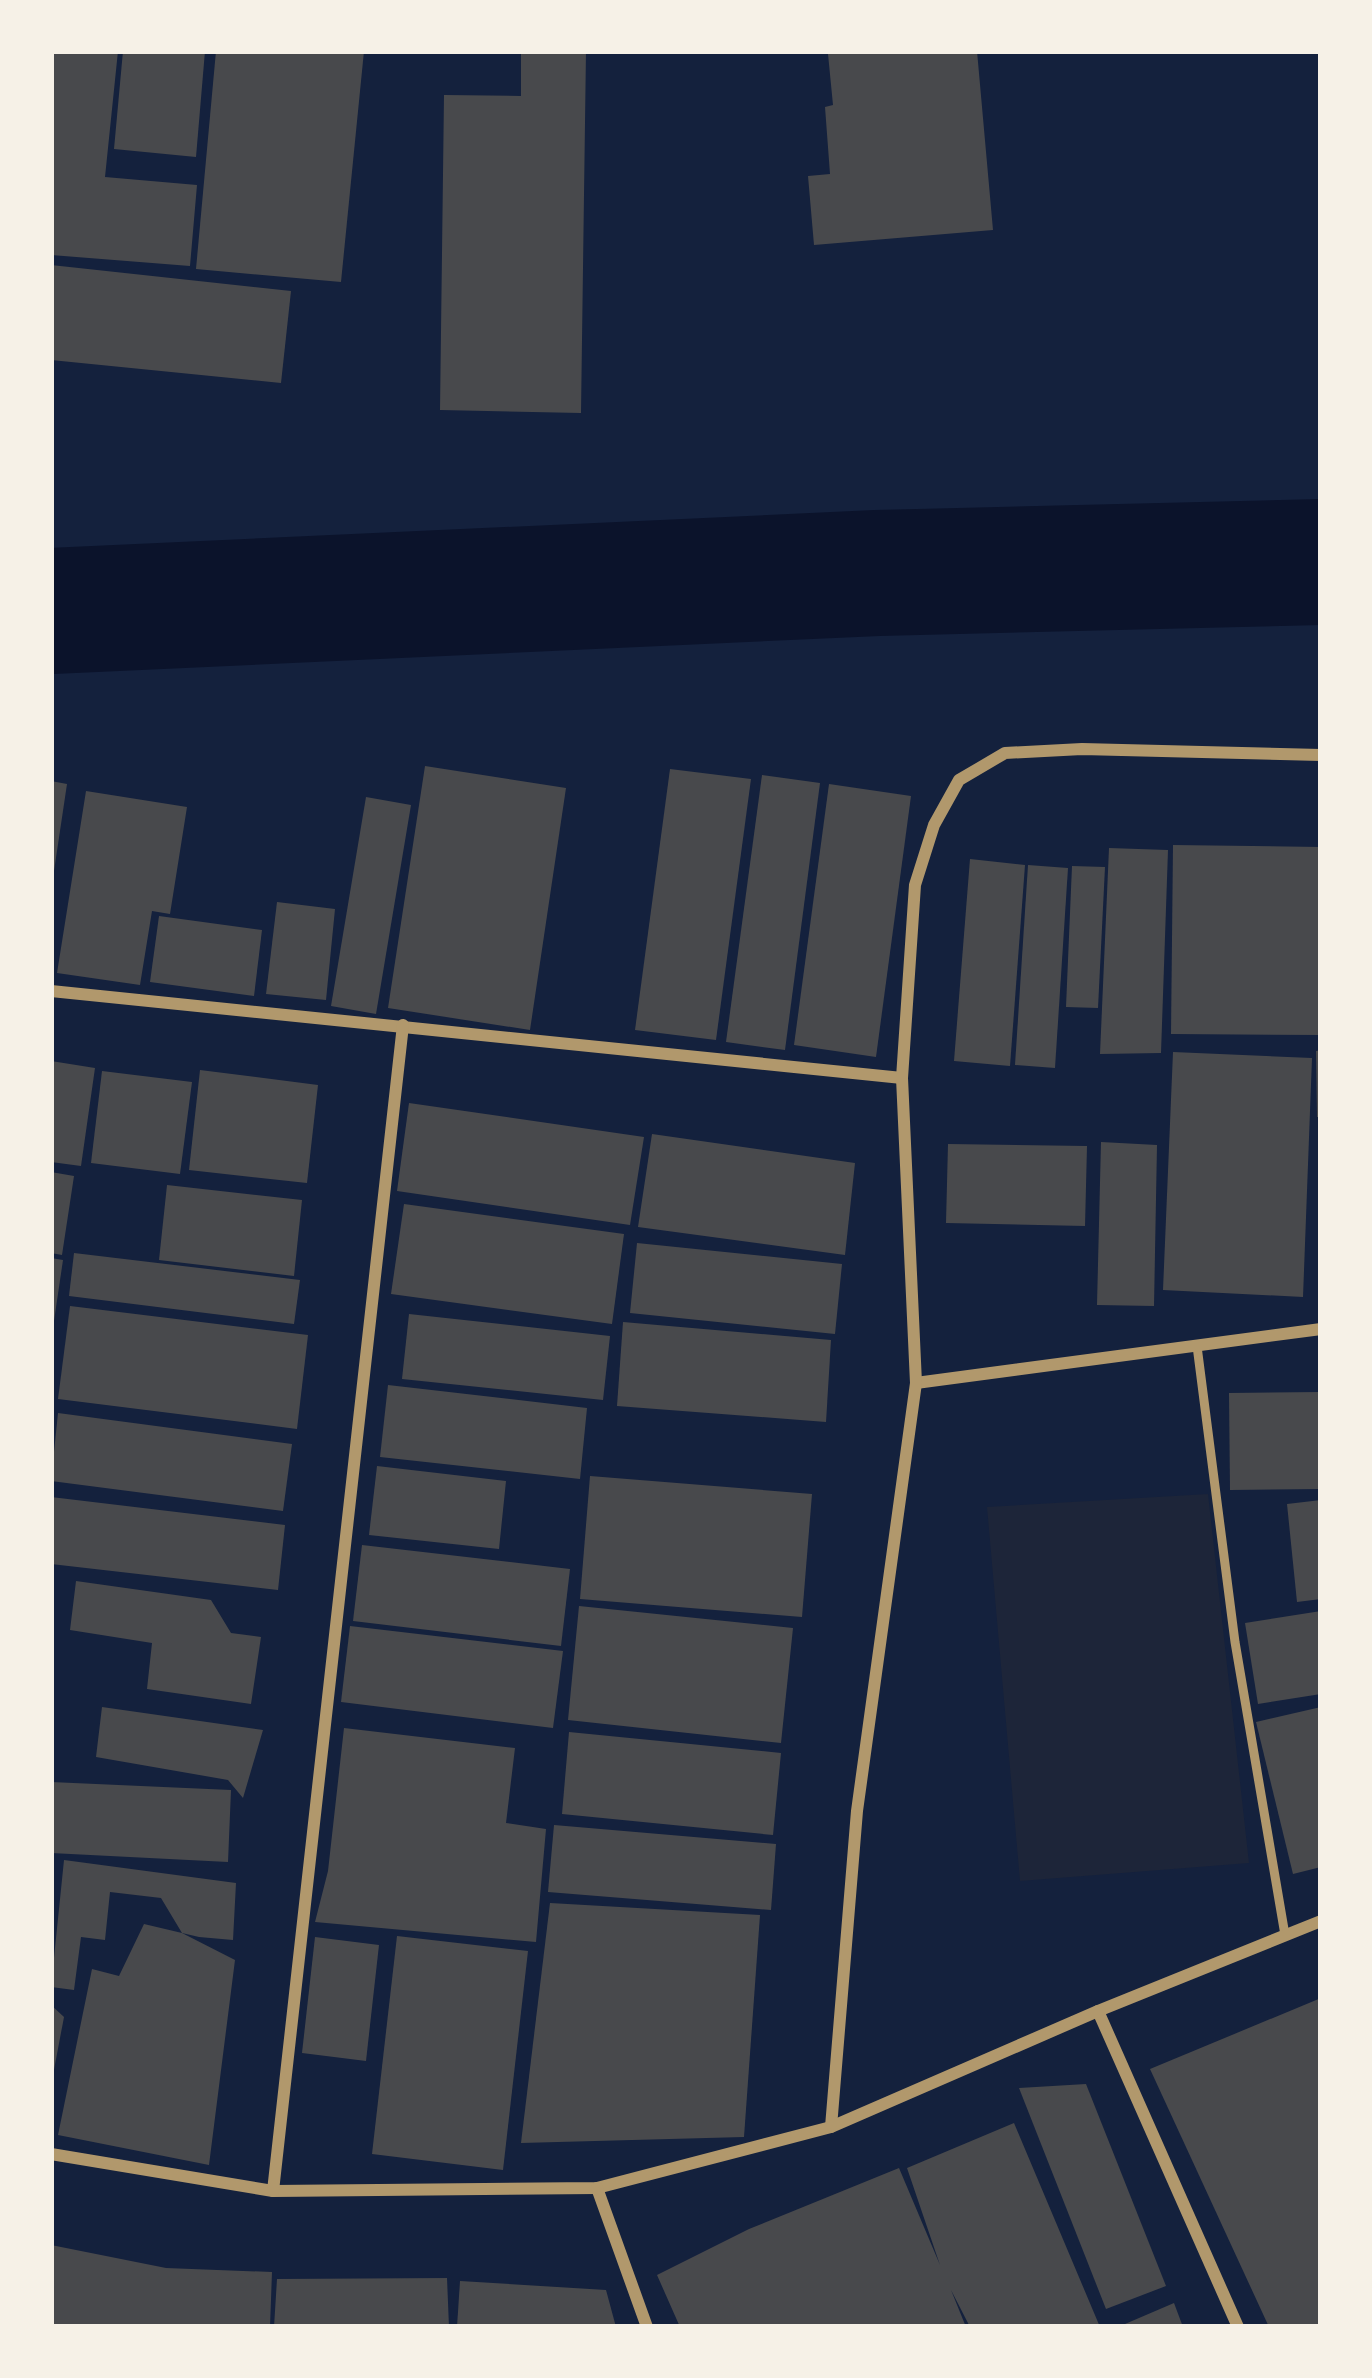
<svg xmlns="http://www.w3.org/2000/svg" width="1372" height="2378" font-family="'PT Sans Narrow',sans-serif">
	<rect width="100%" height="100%" fill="#14213d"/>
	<polygon fill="#1d2539" points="1208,1494 1249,1863 1020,1881 987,1507"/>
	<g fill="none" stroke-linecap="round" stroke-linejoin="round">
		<polyline stroke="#0b132b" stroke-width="126" points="51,611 877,573 1321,562"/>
	</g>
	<g fill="#48494c">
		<polygon points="51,51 118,51 105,177 197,185 190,266 51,255"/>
		<polygon points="123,51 205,51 196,157 114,149"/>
		<polygon points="216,51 364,51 341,282 196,269"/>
		<polygon points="521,51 586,51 581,413 440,410 444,95 521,96"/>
		<polygon points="865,51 977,51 993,230 814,245 808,176 830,174 825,107 833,105 828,54"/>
		<polygon points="51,265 291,291 281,383 51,360"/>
		<polygon points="425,766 566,788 530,1030 388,1008"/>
		<polygon points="670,769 751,779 716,1040 635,1030"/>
		<polygon points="762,775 820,783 785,1050 726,1042"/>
		<polygon points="51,781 67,784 54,871 51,870"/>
		<polygon points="829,784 911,796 876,1057 794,1045"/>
		<polygon points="86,791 187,807 170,914 152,911 140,985 57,973"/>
		<polygon points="366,797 411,805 376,1014 331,1006"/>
		<polygon points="1173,845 1321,847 1321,1035 1171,1034"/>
		<polygon points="1109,848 1168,850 1161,1053 1100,1054"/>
		<polygon points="970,859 1025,865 1010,1066 954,1061"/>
		<polygon points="1028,865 1068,868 1055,1068 1015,1065"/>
		<polygon points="1072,866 1105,867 1098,1008 1066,1007"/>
		<polygon points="277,902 335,909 326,1000 266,994"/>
		<polygon points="159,916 262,930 254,996 150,982"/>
		<polygon points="1321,1050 1321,1117 1317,1117 1316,1051"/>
		<polygon points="1173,1052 1312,1058 1303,1297 1163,1290"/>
		<polygon points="51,1061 95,1068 81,1166 51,1162"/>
		<polygon points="200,1070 318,1085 307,1183 189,1170"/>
		<polygon points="102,1071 192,1082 180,1174 91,1163"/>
		<polygon points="409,1103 644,1137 630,1225 397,1191"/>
		<polygon points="652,1134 855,1163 845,1255 638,1227"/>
		<polygon points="1101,1142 1157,1145 1154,1306 1097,1305"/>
		<polygon points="948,1144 1087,1146 1085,1226 946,1223"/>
		<polygon points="51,1172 74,1176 62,1255 51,1253"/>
		<polygon points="167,1185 302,1200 294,1276 159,1260"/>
		<polygon points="404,1204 624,1234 612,1324 391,1294"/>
		<polygon points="637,1243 842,1264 835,1334 630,1313"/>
		<polygon points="74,1253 300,1280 294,1324 69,1296"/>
		<polygon points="51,1258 63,1260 54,1321 51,1321"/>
		<polygon points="70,1306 308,1335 297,1429 58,1399"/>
		<polygon points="409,1314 610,1336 603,1400 402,1379"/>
		<polygon points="623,1322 831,1340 826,1422 617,1406"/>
		<polygon points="388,1385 587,1408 580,1479 380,1457"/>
		<polygon points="1321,1392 1321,1489 1230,1490 1229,1393"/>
		<polygon points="58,1413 292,1444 283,1511 51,1481"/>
		<polygon points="377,1466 506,1481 499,1549 369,1535"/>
		<polygon points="590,1476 812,1494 802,1617 580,1599"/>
		<polygon points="51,1497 285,1525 278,1590 51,1564"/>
		<polygon points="1321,1500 1321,1599 1297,1602 1287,1504"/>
		<polygon points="362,1545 570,1569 561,1646 353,1621"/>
		<polygon points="76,1581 211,1600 231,1633 261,1637 251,1704 147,1689 152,1643 70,1630"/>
		<polygon points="579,1606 793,1628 781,1743 568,1720"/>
		<polygon points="1321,1611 1321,1694 1258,1704 1245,1623"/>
		<polygon points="350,1626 563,1651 553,1728 341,1702"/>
		<polygon points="102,1707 263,1730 243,1798 228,1780 96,1757"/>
		<polygon points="1321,1707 1321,1867 1293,1874 1256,1722"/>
		<polygon points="344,1728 515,1748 506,1823 546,1829 536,1942 315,1922 328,1871"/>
		<polygon points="569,1732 781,1753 773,1835 562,1814"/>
		<polygon points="51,1782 231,1790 228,1862 51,1853"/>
		<polygon points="554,1825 776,1844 771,1910 548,1892"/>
		<polygon points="64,1860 236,1883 233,1940 199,1937 182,1933 161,1898 110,1892 105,1940 81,1937 74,1990 51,1987"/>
		<polygon points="550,1903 760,1915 744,2137 521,2143"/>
		<polygon points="144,1924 182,1933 235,1960 209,2165 58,2135 92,1969 119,1976"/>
		<polygon points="397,1936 528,1951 503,2170 372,2154"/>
		<polygon points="315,1937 379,1945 366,2061 302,2053"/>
		<polygon points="1321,1998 1321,2327 1269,2327 1150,2069"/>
		<polygon points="51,2005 64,2017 53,2075 51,2075"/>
		<polygon points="1086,2084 1166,2286 1106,2309 1019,2088"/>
		<polygon points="1014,2123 1100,2327 970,2327 951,2290 966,2327 680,2327 657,2275 749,2229 899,2168 940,2265 907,2168"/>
		<polygon points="51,2245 166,2268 272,2272 270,2327 51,2327"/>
		<polygon points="447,2278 449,2327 274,2327 277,2279"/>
		<polygon points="460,2281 606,2290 616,2327 457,2327"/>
		<polygon points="1174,2303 1183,2327 1118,2327"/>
	</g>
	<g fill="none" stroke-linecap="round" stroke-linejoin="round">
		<polyline stroke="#b1986c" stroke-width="9" points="1197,1346 1235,1642 1285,1935"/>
		<g stroke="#b1986c" stroke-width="12">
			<polyline points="51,991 902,1078"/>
			<polyline points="916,1383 1321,1329"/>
			<polyline points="1098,2011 1238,2327"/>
			<polyline points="831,2127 857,1811 916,1383 902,1078 915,885 934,825 959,780 1005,753 1082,749 1321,755"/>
			<polyline points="51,2154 273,2191 597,2188 831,2127 1098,2011 1321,1921"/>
			<polyline points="597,2188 647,2327"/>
			<polyline points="273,2191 403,1025"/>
		</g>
	</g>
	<rect width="1372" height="2378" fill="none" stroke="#f6f1e7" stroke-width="108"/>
</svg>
